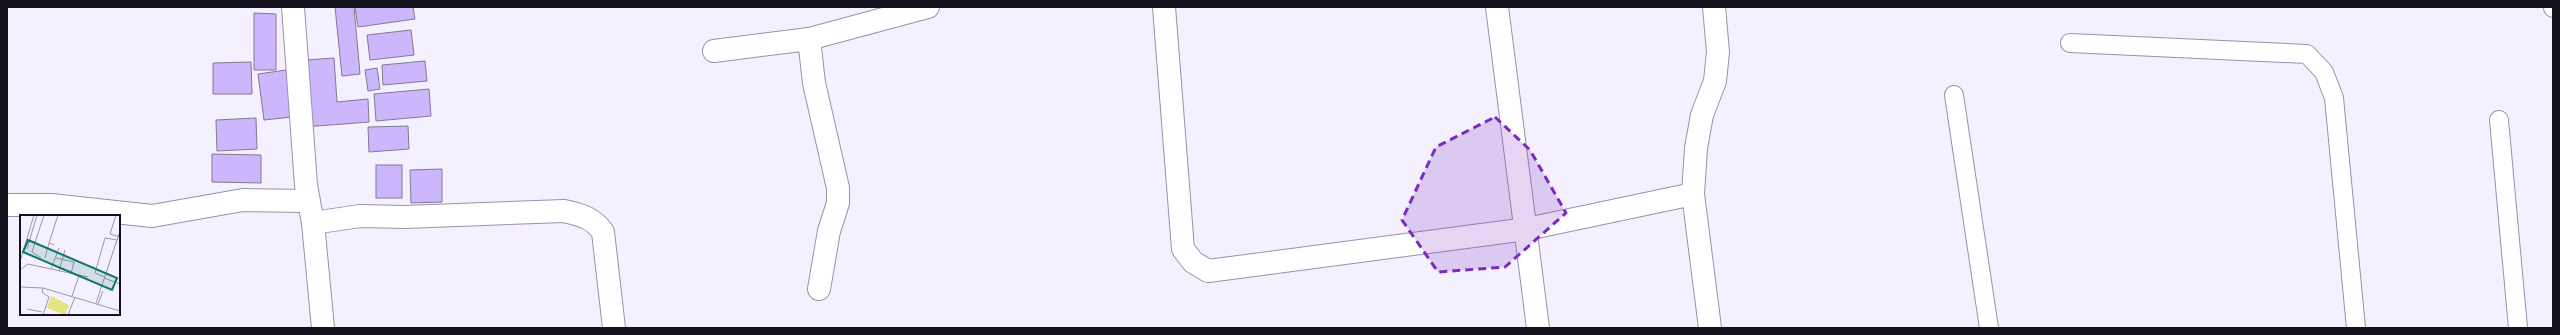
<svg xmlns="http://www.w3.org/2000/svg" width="2560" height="335" font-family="Helvetica,sans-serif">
	<rect width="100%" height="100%" fill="#f4f0fe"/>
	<g fill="#ccb6fc" stroke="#827896">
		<polygon points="335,7 354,7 360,74 342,76"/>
		<polygon points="355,7 413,7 415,19 358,27"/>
		<polygon points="254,13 276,14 276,70 254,70"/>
		<polygon points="411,30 414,55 370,60 367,35"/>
		<polygon points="334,58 337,102 368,99 369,122 304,127 306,60"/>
		<polygon points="425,61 427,81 383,85 382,65"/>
		<polygon points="251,62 252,94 213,94 213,63"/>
		<polygon points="377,68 380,89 368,91 365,70"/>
		<polygon points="286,70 292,117 264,120 258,74"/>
		<polygon points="429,89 431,116 376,121 374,94"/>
		<polygon points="256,118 257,149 217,151 216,120"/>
		<polygon points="408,126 409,149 369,152 368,127"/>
		<polygon points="212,154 261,155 261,183 212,182"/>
		<rect x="376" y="165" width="26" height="33"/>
		<polygon points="442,169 442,202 411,203 410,170"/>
	</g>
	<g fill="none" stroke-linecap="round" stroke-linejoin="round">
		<defs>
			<g id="service">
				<polyline points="2553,7 2553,8"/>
				<polyline points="2070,43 2307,54 2324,72 2334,98 2356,328"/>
				<polyline points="1954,95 1989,328"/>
				<polyline points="2499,120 2518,328"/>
			</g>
			<g id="minor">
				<polyline points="293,7 306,185 313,223 323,328"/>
				<polyline points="1164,7 1183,249 1193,262 1208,271 1527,229 1693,194"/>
				<polyline points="1497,7 1538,328"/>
				<polyline points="809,39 814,83 838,188 838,203 829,231 819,289"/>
				<polyline points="714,51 809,39 928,7"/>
				<polyline points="7,205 51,205 152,216 243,200 308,201"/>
				<path d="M313,223L360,216L405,217L564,211C581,215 592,217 603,232L614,328"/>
				<polyline points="1710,328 1693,194 1696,148 1702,115 1715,81 1718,52 1714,7"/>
			</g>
		</defs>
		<use href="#service" stroke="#9a90af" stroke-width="20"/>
		<use href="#minor" stroke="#9a90af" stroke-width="24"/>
		<use href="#service" stroke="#fff" stroke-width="18"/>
		<use href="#minor" stroke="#fff" stroke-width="22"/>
	</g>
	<path fill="#7b2cbf" fill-opacity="0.2" stroke="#7b2cbf" stroke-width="3" stroke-dasharray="8 5" stroke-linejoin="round" d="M1495,117L1530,150L1566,213L1505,267L1438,272L1402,220L1436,147Z"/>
	<g transform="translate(20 215)">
		<rect width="100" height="100" fill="#f4f0fe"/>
		<path d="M31,81L49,90L45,100L27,93Z" fill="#e4e482"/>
		<path fill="none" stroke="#9b97a4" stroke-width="1" d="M96,0L90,19L100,22M34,30L29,28L38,0M7,34L17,0M21,43L12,37L24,0M25,43L29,28M36,43L54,47L51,59M0,47L14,0M31,54L39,33M0,55L8,49L68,62M39,56L45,35M85,62L75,58L85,23L97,25M84,63L100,69M0,72L23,73L100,96M52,81L59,61M76,88L100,16M78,89L83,76M7,94L22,97M23,100L29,82L22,77L23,73M48,100L55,82"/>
		<path fill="#0f766e" fill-opacity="0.15" stroke="#0f766e" stroke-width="2" d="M8,25L97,63L92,75L3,37Z"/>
		<rect width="100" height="100" fill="none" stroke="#15111c" stroke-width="2"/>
	</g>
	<rect width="2560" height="335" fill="none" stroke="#15111c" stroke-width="16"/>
</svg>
